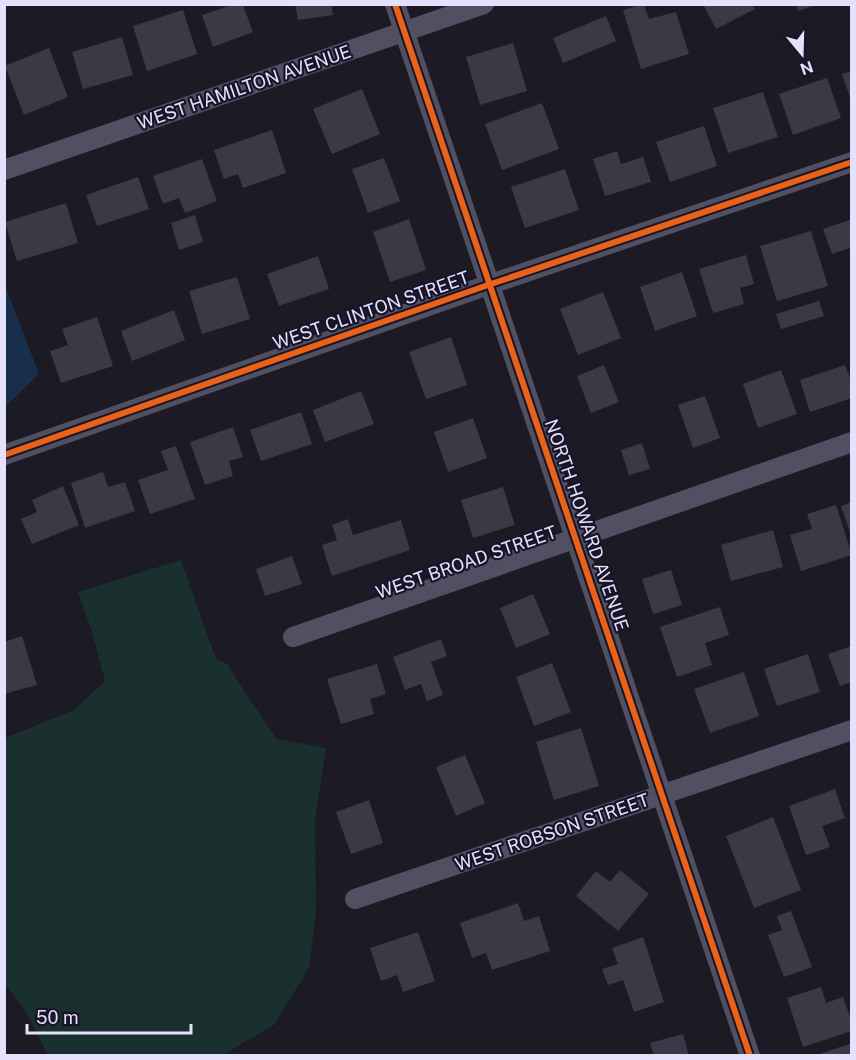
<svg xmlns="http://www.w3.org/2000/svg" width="856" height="1060" font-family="'Public Sans',sans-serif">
	<rect width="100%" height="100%" fill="#1c1a24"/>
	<polygon fill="#19302f" points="181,560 216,659 227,664 250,700 277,739 326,748 315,819 316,912 309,968 274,1025 223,1055 48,1055 26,1012 5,984 5,738 74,710 105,681 92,632 78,592"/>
	<polygon fill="#192e4a" points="5,285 39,374 5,407 4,407"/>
	<g fill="#3b3945">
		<polygon points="295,4 331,4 333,15 298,20"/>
		<polygon points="703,4 752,4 755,9 716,29"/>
		<polygon points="796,4 816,4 816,5 798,11"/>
		<polygon points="232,5 243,5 253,32 213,47 202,15"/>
		<polygon points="641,5 644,5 649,19 676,12 689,54 641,69 623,10"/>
		<polygon points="183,10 197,54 147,71 133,26"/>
		<polygon points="606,16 616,41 563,63 553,38"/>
		<polygon points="122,37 133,75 83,89 72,52"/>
		<polygon points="513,43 527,91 480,105 466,57"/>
		<polygon points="49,48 68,97 24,115 5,66"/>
		<polygon points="852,71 852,100 851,100 842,74"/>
		<polygon points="827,78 841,118 793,135 779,94"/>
		<polygon points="362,89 380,134 332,154 313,109"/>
		<polygon points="763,92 778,137 728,153 713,108"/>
		<polygon points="542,103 559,149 502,170 485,124"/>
		<polygon points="704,126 717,166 670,182 656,142"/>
		<polygon points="272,130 286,173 243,188 238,174 224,179 214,150"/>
		<polygon points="617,151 621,164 643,157 651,182 605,196 593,159"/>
		<polygon points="384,158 400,201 368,213 352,169"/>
		<polygon points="202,159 217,201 185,213 179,198 163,204 153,176"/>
		<polygon points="565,169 579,210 525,228 511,187"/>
		<polygon points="138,177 149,209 97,226 86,195"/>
		<polygon points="66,203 78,243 17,261 5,222"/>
		<polygon points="195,215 203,242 179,250 171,223"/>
		<polygon points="409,219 426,270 390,282 373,232"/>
		<polygon points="852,219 852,247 832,254 823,229"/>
		<polygon points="811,231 828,286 777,301 760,246"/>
		<polygon points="746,255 754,284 740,288 744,304 713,313 699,269"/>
		<polygon points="318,256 329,289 279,306 267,274"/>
		<polygon points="682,272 697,316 655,331 640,287"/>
		<polygon points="237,277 250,319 202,334 189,291"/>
		<polygon points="603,292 621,338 578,355 560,309"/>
		<polygon points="819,301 824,316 781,329 776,314"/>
		<polygon points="174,310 185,340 132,361 121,331"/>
		<polygon points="97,317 113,366 61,383 50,351 68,345 62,329"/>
		<polygon points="451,337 467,385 426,399 409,352"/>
		<polygon points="604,365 619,402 591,413 577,376"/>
		<polygon points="845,365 852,383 852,398 810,412 800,380"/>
		<polygon points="781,370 797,414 758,428 743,384"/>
		<polygon points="361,391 374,424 325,442 313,410"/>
		<polygon points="705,396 720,438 693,448 678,405"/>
		<polygon points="301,412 312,444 261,461 250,430"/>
		<polygon points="473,418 487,458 448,472 434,432"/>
		<polygon points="233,427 243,457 229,461 233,476 205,485 190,442"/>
		<polygon points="642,443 650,469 629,475 621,450"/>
		<polygon points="176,446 195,499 150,514 138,480 168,470 161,451"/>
		<polygon points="103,472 108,487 125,482 135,511 85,528 71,483"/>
		<polygon points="63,486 79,525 32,544 21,519 37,512 32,500"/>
		<polygon points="503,487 515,525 473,538 461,500"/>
		<polygon points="852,502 852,535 851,535 841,506"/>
		<polygon points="836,505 852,555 801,571 790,535 812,529 807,514"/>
		<polygon points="348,519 353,535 401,520 410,550 332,576 322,545 337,540 332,525"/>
		<polygon points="773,530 783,567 731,581 721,545"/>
		<polygon points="292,556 302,584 265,596 256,569"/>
		<polygon points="671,570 682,605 653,614 642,579"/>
		<polygon points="533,594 550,634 516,648 500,608"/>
		<polygon points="720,607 729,635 705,643 712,665 677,677 660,627"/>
		<polygon points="22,636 37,685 4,694 4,642"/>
		<polygon points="441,639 447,656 431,662 443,695 427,701 421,684 405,690 393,657"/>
		<polygon points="852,646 852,682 840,686 828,654"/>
		<polygon points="808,654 820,692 777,706 764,669"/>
		<polygon points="552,663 571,712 534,726 516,677"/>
		<polygon points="377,664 386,694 370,699 374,714 341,724 327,679"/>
		<polygon points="744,672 759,716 710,733 694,689"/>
		<polygon points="581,728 599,786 554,800 536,742"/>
		<polygon points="465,755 485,803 456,816 436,767"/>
		<polygon points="835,789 845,818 822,826 830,847 806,855 789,806"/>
		<polygon points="369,800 383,843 351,854 336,812"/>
		<polygon points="773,817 801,890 754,908 726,836"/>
		<polygon points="620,870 649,894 618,931 576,896 596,871 610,882"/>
		<polygon points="518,903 524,921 539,916 550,951 492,970 486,953 472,958 460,923"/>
		<polygon points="791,911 812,967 784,977 768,935 782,930 777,916"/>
		<polygon points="418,932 435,981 403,992 397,975 381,981 370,948"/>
		<polygon points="643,937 664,1002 634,1012 623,980 608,985 602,969 618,964 612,948"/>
		<polygon points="821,987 826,1003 843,997 852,1022 852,1031 803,1047 787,998"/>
		<polygon points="683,1034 689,1056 654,1056 650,1043"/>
		<polygon points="852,1043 852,1056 817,1056 817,1055"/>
	</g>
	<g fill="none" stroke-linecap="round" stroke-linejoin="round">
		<g stroke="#515063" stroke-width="20">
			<polyline points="395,4 750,1056"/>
			<polyline points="4,170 484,4"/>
			<polyline points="4,455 488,285 852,162"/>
			<polyline points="293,637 852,442"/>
			<polyline points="355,899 852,730"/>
		</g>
		<defs>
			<g id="cycleway">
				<polyline points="395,4 750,1056"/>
				<polyline points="4,455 488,285 852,162"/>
			</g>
		</defs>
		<use href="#cycleway" stroke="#181529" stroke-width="10"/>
		<use href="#cycleway" stroke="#ea6118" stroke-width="6"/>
	</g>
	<g text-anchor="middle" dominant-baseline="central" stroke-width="4.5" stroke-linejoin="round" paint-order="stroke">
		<g font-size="18" fill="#e3e1fb" stroke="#181529">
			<text transform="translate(244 87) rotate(-19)">WEST HAMILTON AVENUE</text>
			<text transform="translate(371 310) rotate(-19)">WEST CLINTON STREET</text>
			<text transform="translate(587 525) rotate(71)">NORTH HOWARD AVENUE</text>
			<text transform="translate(466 562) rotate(-19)">WEST BROAD STREET</text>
			<text transform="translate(552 832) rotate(-19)">WEST ROBSON STREET</text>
		</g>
	</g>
	<rect width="856" height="1060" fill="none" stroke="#e3e1fb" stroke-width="12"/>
	<g transform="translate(802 54) rotate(161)" stroke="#181529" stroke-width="4.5" paint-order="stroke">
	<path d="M0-4.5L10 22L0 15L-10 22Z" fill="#e3e1fb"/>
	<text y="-9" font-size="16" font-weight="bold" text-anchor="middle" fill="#e3e1fb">N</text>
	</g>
	<path d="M27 1024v9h164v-9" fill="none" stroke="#e3e1fb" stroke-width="3"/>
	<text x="36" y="1024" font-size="18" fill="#e3e1fb" stroke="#181529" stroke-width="4.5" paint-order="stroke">50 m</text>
</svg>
